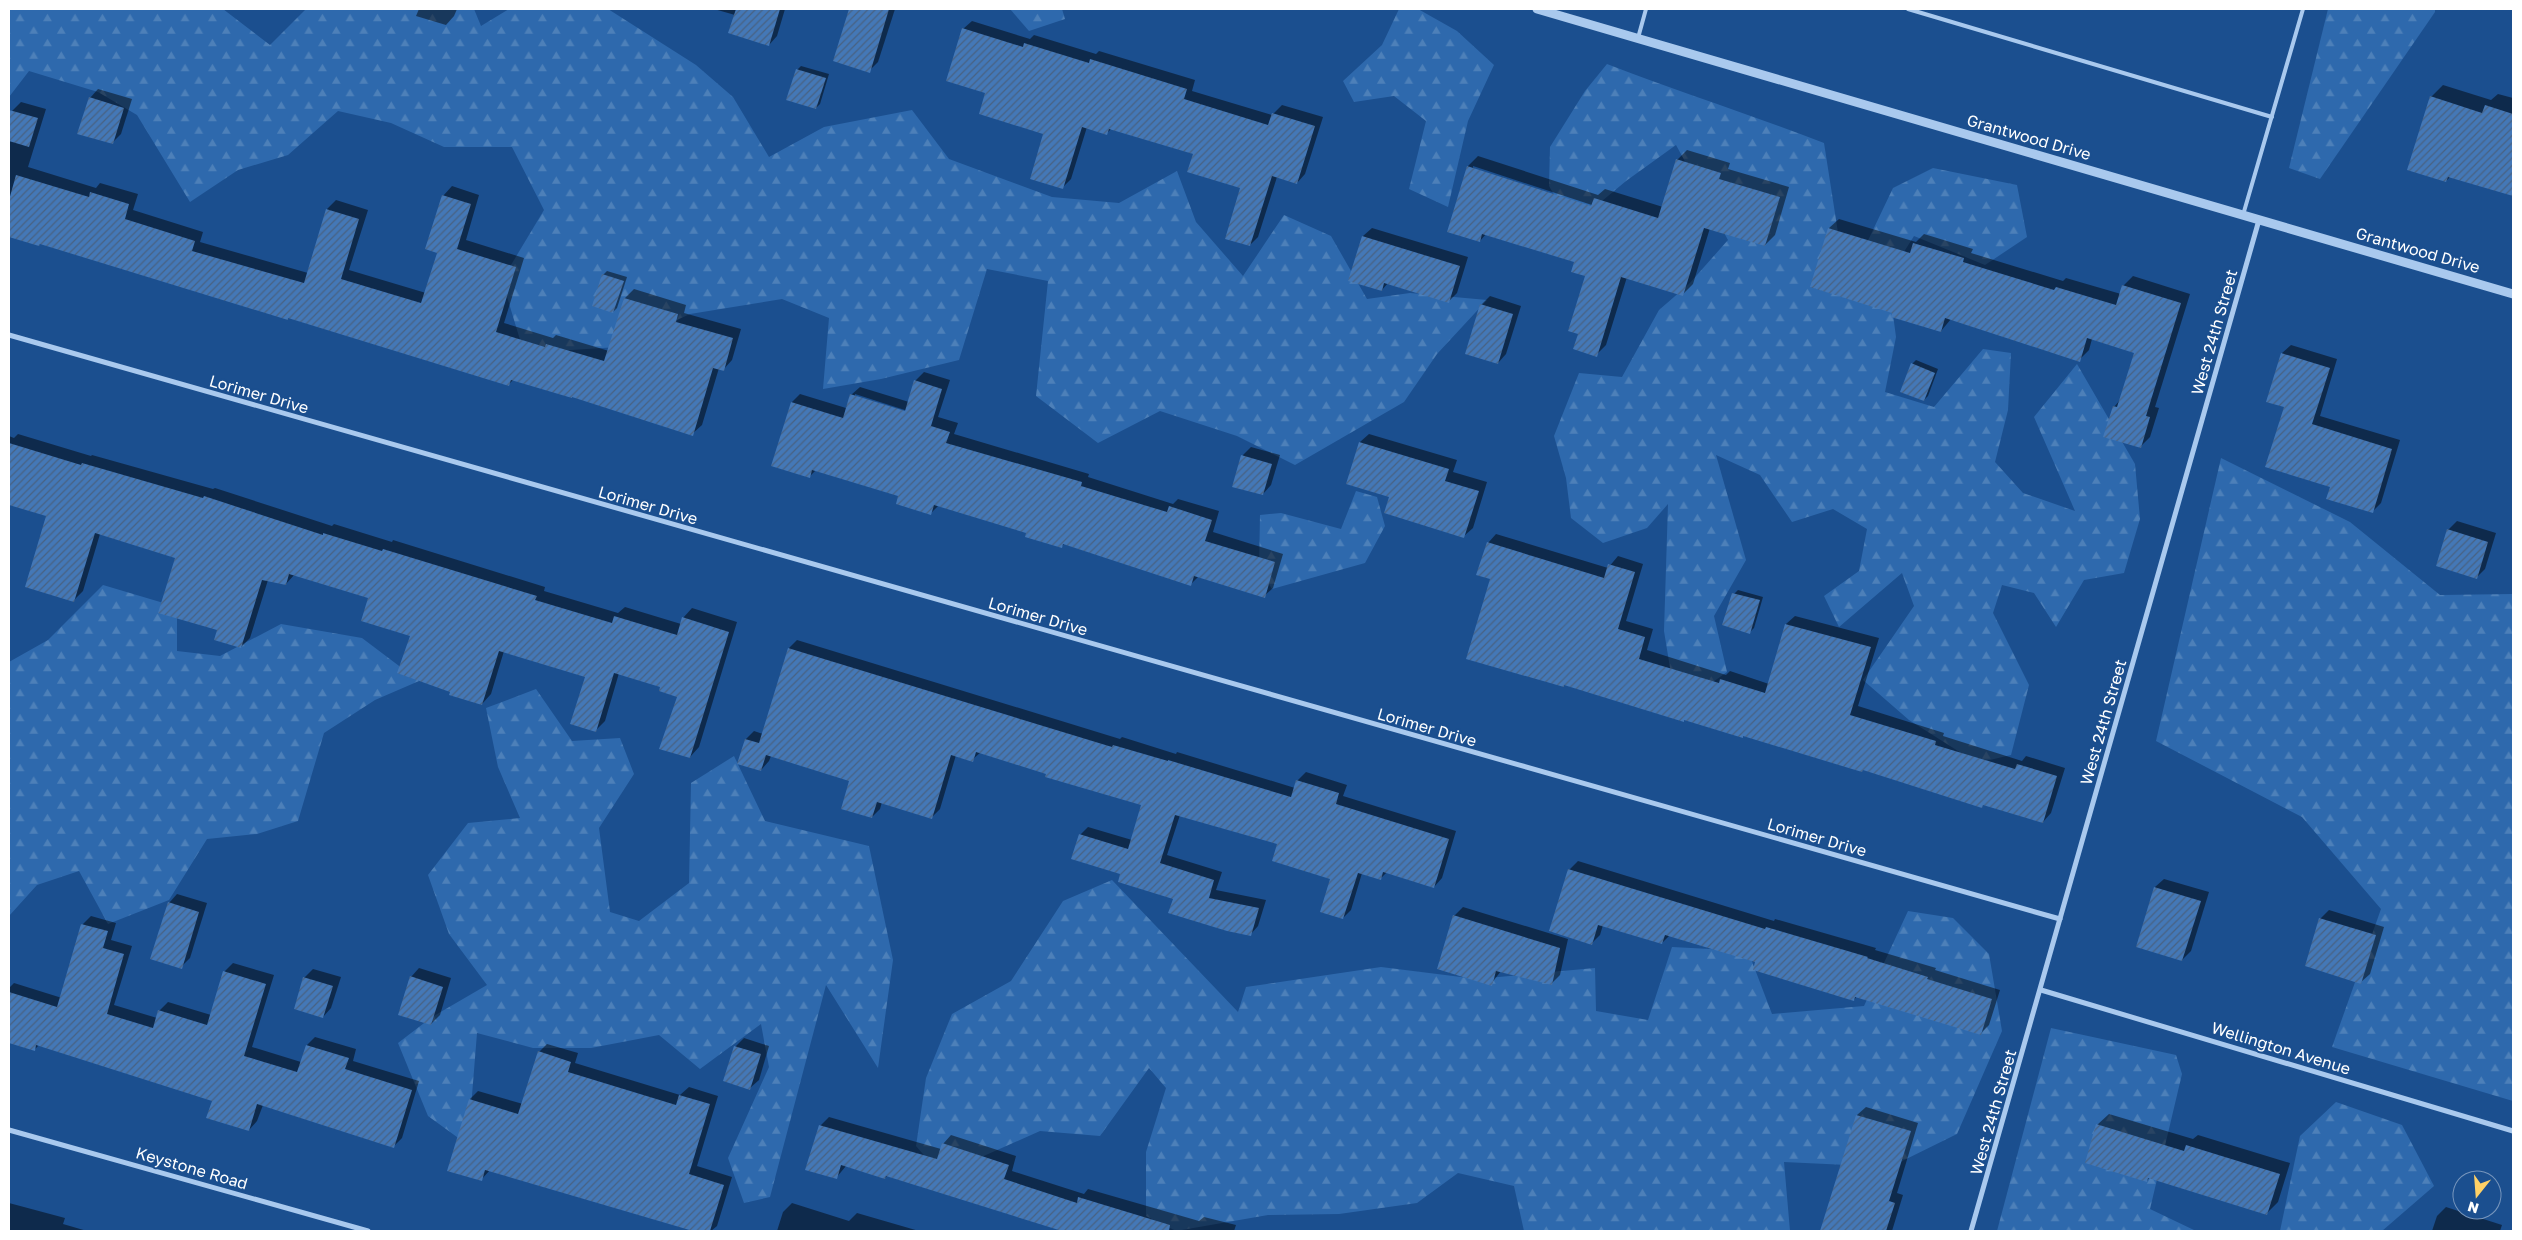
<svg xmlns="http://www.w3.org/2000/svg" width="2522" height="1240" font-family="'Golos Text',sans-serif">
	<defs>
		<pattern id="forest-firs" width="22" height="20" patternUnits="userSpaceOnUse" patternTransform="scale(1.25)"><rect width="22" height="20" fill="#2e69ad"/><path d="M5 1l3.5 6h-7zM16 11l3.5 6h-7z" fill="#4d80b9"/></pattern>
		<pattern id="building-hatch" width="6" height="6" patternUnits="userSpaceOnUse" patternTransform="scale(1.25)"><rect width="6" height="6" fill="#4478b7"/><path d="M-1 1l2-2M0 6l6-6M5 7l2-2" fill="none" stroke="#486282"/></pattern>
	</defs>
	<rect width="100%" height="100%" fill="#1b4f8f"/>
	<g fill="url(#forest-firs)">
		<polygon points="9,9 223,9 270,45 306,9 474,9 481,26 509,9 608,9 696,65 733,97 769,157 824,127 912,110 949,159 1052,197 1119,203 1177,171 1196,222 1243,276 1284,215 1331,236 1367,299 1410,293 1487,300 1437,354 1404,402 1295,465 1237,436 1160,411 1098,443 1036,396 1048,281 987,269 959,360 881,379 823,389 829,318 782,299 690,314 618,347 524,353 502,280 544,210 512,147 444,147 391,123 338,111 288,155 238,170 190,202 137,115 98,92 29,71 9,97"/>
		<polygon points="1010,9 1062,9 1065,19 1029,31"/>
		<polygon points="1399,9 1418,9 1457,31 1494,65 1468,121 1448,207 1409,189 1426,121 1394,96 1354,102 1343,81 1382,45"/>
		<polygon points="2328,9 2435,9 2435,12 2320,179 2289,168"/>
		<path d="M1607,64C1679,92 1752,115 1824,143L1839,239L1862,253L1893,188L1933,168L2017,185L2027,237L1985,265L1914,236L1888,277L1896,337L1885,392L1934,407L1983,349L2011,353L2008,410L1995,462L2023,493L2075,511L2034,417L2077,364L2135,464L2140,519L2124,573L2084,580L2056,627L2034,593L2002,585L1993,613L2029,685L2011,755L1977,763L1909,720L1863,680L1914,606L1902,573L1839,627L1824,596L1859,571L1867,529L1833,509L1792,522L1760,475L1716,455L1746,560L1714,616L1727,672L1703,689L1672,680L1664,631L1668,504L1647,528L1603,543L1571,518L1566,478L1554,436L1579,373L1622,377L1659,310L1689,284L1728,240L1676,145L1626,181L1572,226L1549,186L1550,147L1585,91Z"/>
		<polygon points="2221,458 2350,522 2440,595 2513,594 2513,1101 2332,1047 2381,909 2302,817 2156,741"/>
		<polygon points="1356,491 1377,497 1385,526 1365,563 1272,589 1259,569 1260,515 1281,513 1341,529"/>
		<polygon points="103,585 177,607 177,651 220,656 281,624 362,638 419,681 375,700 324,733 298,821 257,834 207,839 169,900 108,924 79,871 37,885 9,916 9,662 48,640"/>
		<polygon points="536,689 572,741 620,738 634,774 599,828 610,912 639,921 689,883 691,783 734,756 765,821 869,846 893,960 878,1068 826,985 770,1197 744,1203 728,1158 769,1067 761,1024 700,1069 659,1035 591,1048 533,1048 477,1033 468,1145 428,1116 398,1043 432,1017 487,985 449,934 428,875 468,823 520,818 498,767 486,708"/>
		<polygon points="1112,880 1238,1012 1246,987 1381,967 1477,979 1595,968 1596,1011 1648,1020 1672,947 1748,951 1772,1014 1864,1006 1908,911 1953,918 1989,954 2002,1031 1957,1134 1890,1167 1784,1162 1790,1231 1524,1231 1514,1186 1458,1173 1417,1203 1339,1214 1268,1215 1176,1231 1146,1216 1146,1152 1166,1088 1149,1068 1100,1136 1040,1131 941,1175 916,1146 926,1078 952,1014 1011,981 1063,901"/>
		<polygon points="2051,1028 2176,1055 2182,1074 2150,1209 2196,1231 1997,1231"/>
		<polygon points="2336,1102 2402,1125 2434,1186 2382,1231 2280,1231 2300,1136"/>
	</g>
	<g fill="#0007" fill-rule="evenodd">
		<polygon points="419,9 457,9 454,16 446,25 416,16"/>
		<polygon points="714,9 785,9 777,36 769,45 735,15"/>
		<polygon points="850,9 895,9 878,62 869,71 834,60"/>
		<polygon points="972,21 1030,39 1034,35 1096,54 1099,51 1195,80 1192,91 1272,115 1282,105 1323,117 1305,174 1297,183 1277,177 1258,237 1250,245 1242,187 1194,154 1112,128 1107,133 1087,127 1071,179 1062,188 1045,133 987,92 963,29"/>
		<polygon points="801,66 829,74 820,104 816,108 797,70"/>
		<polygon points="2443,85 2491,100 2498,94 2513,98 2513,195 2451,176 2446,181 2431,97"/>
		<polygon points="98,89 132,99 121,134 112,143 90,98"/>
		<polygon points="21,102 46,109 28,167 96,188 100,183 138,194 133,210 203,232 200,242 308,273 327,209 336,200 368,210 349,270 426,293 438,252 443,196 452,186 479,195 466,240 524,258 504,323 553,338 556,335 609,351 625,298 634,289 686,305 684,313 741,329 732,360 723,370 719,368 702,425 692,434 658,421 514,379 509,384 41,243 39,245 9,236 9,120 12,111"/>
		<path d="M1687,150L1730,163L1728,169L1789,187L1775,235L1765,245L1710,228L1693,284L1683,294L1627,277L1606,345L1596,355L1579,333L1586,275L1576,262L1486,234L1480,241L1468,166L1478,156L1598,195L1605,189L1663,207L1677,160ZM1473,166L1598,207L1597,209L1473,169Z"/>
		<polygon points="1839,219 1916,242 1924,234 1973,249 1971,253 2063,281 2066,278 2121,294 2123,286 2133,276 2190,294 2155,407 2159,408 2150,437 2140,447 2114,407 2120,400 2135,352 2092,339 2089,350 2079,360 1951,319 1941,331 1893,312 1811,287 1829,228"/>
		<polygon points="1372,228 1468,257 1457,293 1448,302 1388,283 1382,290 1363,236"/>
		<polygon points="607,271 627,277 617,308 613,312 603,275"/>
		<polygon points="1490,296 1521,306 1506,354 1498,363 1481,305"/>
		<polygon points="2291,345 2337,359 2320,416 2400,440 2381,503 2372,512 2331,486 2285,406 2282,353"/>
		<polygon points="1916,360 1938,369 1928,396 1924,400 1912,364"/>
		<path d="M924,372L950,380L938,417L958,423L954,434L1089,474L1088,477L1173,504L1178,499L1219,511L1213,532L1283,554L1273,588L1264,596L1199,576L1191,584L1064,544L1061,547L1028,532L939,505L931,513L900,495L816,470L810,476L773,465L792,402L800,394L846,408L851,395L860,387L909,402L915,381ZM855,394L911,412L910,414L855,397Z"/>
		<polygon points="18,434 91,456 92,455 213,489 215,488 332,526 334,524 392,542 393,540 545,587 544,591 618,613 625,607 681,624 683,618 692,608 737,622 699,747 690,757 678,696 662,686 619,673 605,721 596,730 586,676 504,651 491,694 482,704 451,691 412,635 369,597 295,574 286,584 268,580 250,638 241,647 218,630 176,557 100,534 83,591 74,600 48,516 9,504 9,436 14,438"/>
		<polygon points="1369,434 1457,460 1453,472 1487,482 1473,528 1464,536 1391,496 1348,483 1360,442"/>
		<polygon points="1251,447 1280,455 1271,485 1263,494 1233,486 1243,455"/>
		<polygon points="2457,521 2496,533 2485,569 2477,577 2448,530"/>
		<polygon points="1496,534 1608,568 1618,556 1643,564 1626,621 1653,629 1647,650 1726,675 1730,671 1769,684 1786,624 1795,616 1879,638 1858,706 1944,733 1943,736 2022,761 2026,756 2065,768 2051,813 2043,822 1984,804 1981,807 1864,769 1744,734 1491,578 1488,543"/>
		<polygon points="1738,590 1763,597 1754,628 1750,632 1734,594"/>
		<polygon points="797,640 1120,739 1122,737 1176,754 1177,752 1295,788 1298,780 1306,772 1347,785 1343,796 1456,831 1442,878 1434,887 1387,872 1380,879 1362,873 1351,910 1343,918 1332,879 1278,843 1180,815 1167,855 1222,872 1216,890 1266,900 1258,926 1250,935 1121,873 1080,835 1088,827 1132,840 1143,804 1048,773 981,752 972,760 956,755 940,809 931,818 882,802 880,809 872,817 851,780 771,756 769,761 761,770 739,763 746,739 754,731 763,734 789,648"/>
		<polygon points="1578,861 1774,921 1775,919 1876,948 1875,950 1936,968 1935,970 2000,990 1989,1025 1980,1034 1857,996 1854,1000 1757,961 1670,935 1662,943 1603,925 1600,935 1592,943 1569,870"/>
		<polygon points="2164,879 2209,892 2191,951 2182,960 2137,946 2155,887"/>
		<polygon points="177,894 207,903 190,958 181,967 169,903"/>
		<polygon points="1463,907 1568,939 1560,975 1551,984 1501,971 1491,984 1454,916"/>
		<polygon points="2329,910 2384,927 2370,974 2361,982 2320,919"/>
		<polygon points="91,916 116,923 111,940 132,946 114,1005 157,1018 159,1011 168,1002 211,1015 225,971 233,963 274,975 252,1047 301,1062 307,1045 315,1037 356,1049 353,1061 419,1081 402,1138 393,1147 263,1105 257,1121 249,1130 213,1100 39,1045 34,1050 9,1042 9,988 14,983 62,998 83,924"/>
		<polygon points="419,968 451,978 440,1015 431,1024 411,977"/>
		<polygon points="313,969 341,977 331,1008 323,1017 304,978"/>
		<polygon points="744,1038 769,1046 759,1080 750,1088 735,1047"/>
		<polygon points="547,1044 578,1053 575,1063 680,1095 689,1087 718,1096 697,1166 732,1177 717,1226 711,1231 697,1231 490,1170 481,1180 470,1099 478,1091 523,1104 539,1052"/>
		<polygon points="1866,1107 1918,1123 1897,1193 1903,1195 1892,1231 1822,1231 1857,1115"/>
		<polygon points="2109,1114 2193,1139 2198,1135 2290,1163 2278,1202 2267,1213 2150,1177 2147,1181 2097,1125"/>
		<polygon points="829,1117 941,1149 943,1144 951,1135 1016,1156 1012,1171 1084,1194 1088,1189 1199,1221 1204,1217 1236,1225 1234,1231 1066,1231 888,1175 885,1178 846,1166 836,1178 820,1126"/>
		<polygon points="9,1203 65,1218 63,1224 87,1231 9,1231"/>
		<polygon points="792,1203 849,1221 857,1213 919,1231 777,1231 783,1212"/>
		<polygon points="2446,1207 2502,1225 2500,1231 2432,1231 2437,1216"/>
	</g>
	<g fill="url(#building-hatch)">
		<polygon points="736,9 780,9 769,46 728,33"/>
		<polygon points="849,9 889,9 870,73 833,61"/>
		<polygon points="962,28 1023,47 1024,43 1089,63 1090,59 1187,89 1184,99 1268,125 1272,113 1315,126 1297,184 1272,176 1250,246 1225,239 1240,188 1187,172 1193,154 1109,129 1107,135 1082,127 1063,189 1030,179 1043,134 979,114 985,93 946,81"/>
		<polygon points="796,69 826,78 816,109 786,100"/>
		<polygon points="2430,96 2482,113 2485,105 2513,114 2513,196 2448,177 2446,182 2407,170"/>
		<polygon points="89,97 124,108 113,144 77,134"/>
		<polygon points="9,110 38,118 29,147 9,141"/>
		<polygon points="1676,159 1721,173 1719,179 1780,197 1765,246 1704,228 1683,296 1621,277 1597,357 1573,349 1578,334 1568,331 1585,276 1571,272 1574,262 1482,234 1480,242 1447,232 1467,166 1591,206 1594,198 1658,218"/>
		<polygon points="16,175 89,197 90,192 129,204 125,219 195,241 192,251 304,283 326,209 359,219 341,279 421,303 437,253 425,249 442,195 471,204 457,249 516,267 496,332 545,347 546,344 604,361 624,298 678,314 676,322 733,338 724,371 713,368 693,436 572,397 572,398 511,380 509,386 288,318 288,320 40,244 39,246 9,237 9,200"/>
		<polygon points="1828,228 1910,253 1913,243 1964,258 1963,262 2054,290 2056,287 2116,305 2122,285 2181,303 2146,416 2150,417 2141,448 2103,437 2113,406 2117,407 2134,353 2087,338 2080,362 1945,318 1941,332 1891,317 1892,313 1810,287"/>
		<polygon points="1362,236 1460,266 1449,303 1384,283 1382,291 1348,281"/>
		<polygon points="602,274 624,281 613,313 592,306"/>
		<polygon points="1480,304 1513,314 1498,364 1465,354"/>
		<polygon points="2281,353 2330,368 2312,424 2392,449 2373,513 2326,499 2330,487 2265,467 2284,407 2266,402"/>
		<polygon points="1911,363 1935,373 1924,401 1900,392"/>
		<polygon points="914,380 942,389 931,426 950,432 946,443 1082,482 1081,486 1167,512 1169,506 1212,520 1205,541 1275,562 1265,598 1194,576 1191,586 1063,544 1062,548 1025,537 1026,533 934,505 931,515 896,504 898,496 812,470 810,478 771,466 791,402 843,418 850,394 905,411"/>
		<polygon points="1359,442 1449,469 1445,481 1479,491 1464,538 1384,513 1389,497 1346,484"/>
		<polygon points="9,443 81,465 82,463 203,498 204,496 323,535 323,533 382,551 383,549 537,596 535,600 612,623 614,616 677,635 682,617 729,632 690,758 659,749 677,697 659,691 660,687 614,673 596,732 570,724 585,677 499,651 482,705 449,695 450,692 397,673 410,636 361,621 368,598 289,574 286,585 262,580 241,648 214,640 217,630 158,613 175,558 95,533 74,602 25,587 46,516 9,505"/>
		<polygon points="1241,455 1272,464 1263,495 1232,487"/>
		<polygon points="2447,529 2488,542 2477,579 2436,566"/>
		<polygon points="1487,542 1604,578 1608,564 1635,572 1618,629 1645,637 1639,659 1719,683 1720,679 1765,693 1785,624 1871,647 1850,715 1936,741 1935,745 2015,769 2017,764 2057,776 2043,823 1983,805 1982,808 1863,770 1862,772 1743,736 1743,738 1684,720 1684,722 1564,685 1564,687 1466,659 1490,579 1476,575"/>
		<polygon points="1732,593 1760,600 1750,634 1722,625"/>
		<polygon points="788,648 1112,747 1113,745 1168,761 1168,760 1291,797 1296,780 1339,793 1336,804 1449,839 1434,888 1383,872 1381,880 1358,873 1343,919 1320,912 1330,879 1272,861 1277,844 1175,815 1160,863 1214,880 1209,898 1259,908 1251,936 1227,931 1168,913 1173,899 1118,882 1120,874 1071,859 1079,834 1128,849 1141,805 1045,777 1046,774 976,752 973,762 951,755 932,819 877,802 872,818 841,809 849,781 766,755 761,771 737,764 745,739 759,743"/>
		<polygon points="1568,869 1765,929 1766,927 1868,957 1867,958 1928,977 1927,979 1992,999 1981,1035 1855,997 1854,1001 1753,970 1755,962 1665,935 1662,944 1598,925 1592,945 1549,931"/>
		<polygon points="2154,887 2201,901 2182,961 2136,947"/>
		<polygon points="168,902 199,912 182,969 150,959"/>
		<polygon points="1453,915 1560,948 1552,985 1496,971 1492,986 1437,969"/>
		<polygon points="2319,918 2376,935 2361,984 2305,966"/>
		<polygon points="81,924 108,931 103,948 124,954 107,1014 153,1028 158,1010 207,1025 223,971 266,984 244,1056 297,1072 306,1045 349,1058 345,1069 412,1090 394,1148 257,1104 249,1131 206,1118 212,1101 36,1045 35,1051 9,1043 9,992 57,1007"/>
		<polygon points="410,976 443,987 431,1025 398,1015"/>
		<polygon points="303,977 333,986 323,1018 294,1009"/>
		<polygon points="734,1046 761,1054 750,1090 723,1081"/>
		<polygon points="538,1051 571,1062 568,1072 676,1105 679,1095 710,1104 689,1174 724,1185 710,1231 693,1231 485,1170 482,1181 447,1171 469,1099 518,1114"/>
		<polygon points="1856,1115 1911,1131 1889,1201 1895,1203 1886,1231 1820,1231"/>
		<polygon points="2096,1124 2184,1151 2186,1145 2280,1174 2267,1215 2148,1178 2147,1182 2085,1163"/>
		<polygon points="819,1125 937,1159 942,1143 1009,1165 1004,1179 1077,1203 1078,1197 1170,1225 1169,1231 1062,1231 886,1176 885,1179 841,1165 837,1179 805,1170"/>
	</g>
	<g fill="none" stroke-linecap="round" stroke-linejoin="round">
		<g stroke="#a9c9ee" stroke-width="4">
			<polyline points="1908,9 2272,117"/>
			<polyline points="1638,38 1646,9"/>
			<polyline points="2243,215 2303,9"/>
		</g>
		<g stroke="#a9c9ee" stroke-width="5">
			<polyline points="9,335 2060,919"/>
			<polyline points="2041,990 2513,1131"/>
			<polyline points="9,1130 368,1231"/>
			<polyline points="1971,1231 2259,220"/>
		</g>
		<polyline stroke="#a9c9ee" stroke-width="9" points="1537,9 2513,294"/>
	</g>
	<g text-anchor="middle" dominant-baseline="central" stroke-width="4" stroke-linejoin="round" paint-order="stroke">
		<g font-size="16" fill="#fff" stroke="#1b4f8f">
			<text transform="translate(2029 137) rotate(16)">Grantwood Drive</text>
			<text transform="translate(2418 250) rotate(16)">Grantwood Drive</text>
			<text transform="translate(2214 332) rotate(-74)">West 24th Street</text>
			<text transform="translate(259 394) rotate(16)">Lorimer Drive</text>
			<text transform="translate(648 505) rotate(16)">Lorimer Drive</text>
			<text transform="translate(1038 616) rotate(16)">Lorimer Drive</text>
			<text transform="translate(2103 722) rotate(-74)">West 24th Street</text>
			<text transform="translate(1427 727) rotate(16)">Lorimer Drive</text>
			<text transform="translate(1817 837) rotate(16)">Lorimer Drive</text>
			<text transform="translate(2281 1048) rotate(17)">Wellington Avenue</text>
			<text transform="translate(1993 1112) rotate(-74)">West 24th Street</text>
			<text transform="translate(192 1168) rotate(16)">Keystone Road</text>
		</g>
	</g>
	<rect width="2522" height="1240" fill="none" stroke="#ffffff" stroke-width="20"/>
	<g transform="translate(2477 1195) rotate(197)"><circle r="24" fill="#1b4f8f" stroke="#7695bc"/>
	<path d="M0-4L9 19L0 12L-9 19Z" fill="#ffd166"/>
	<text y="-8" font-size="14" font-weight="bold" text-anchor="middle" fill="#ffffff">N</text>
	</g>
</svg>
